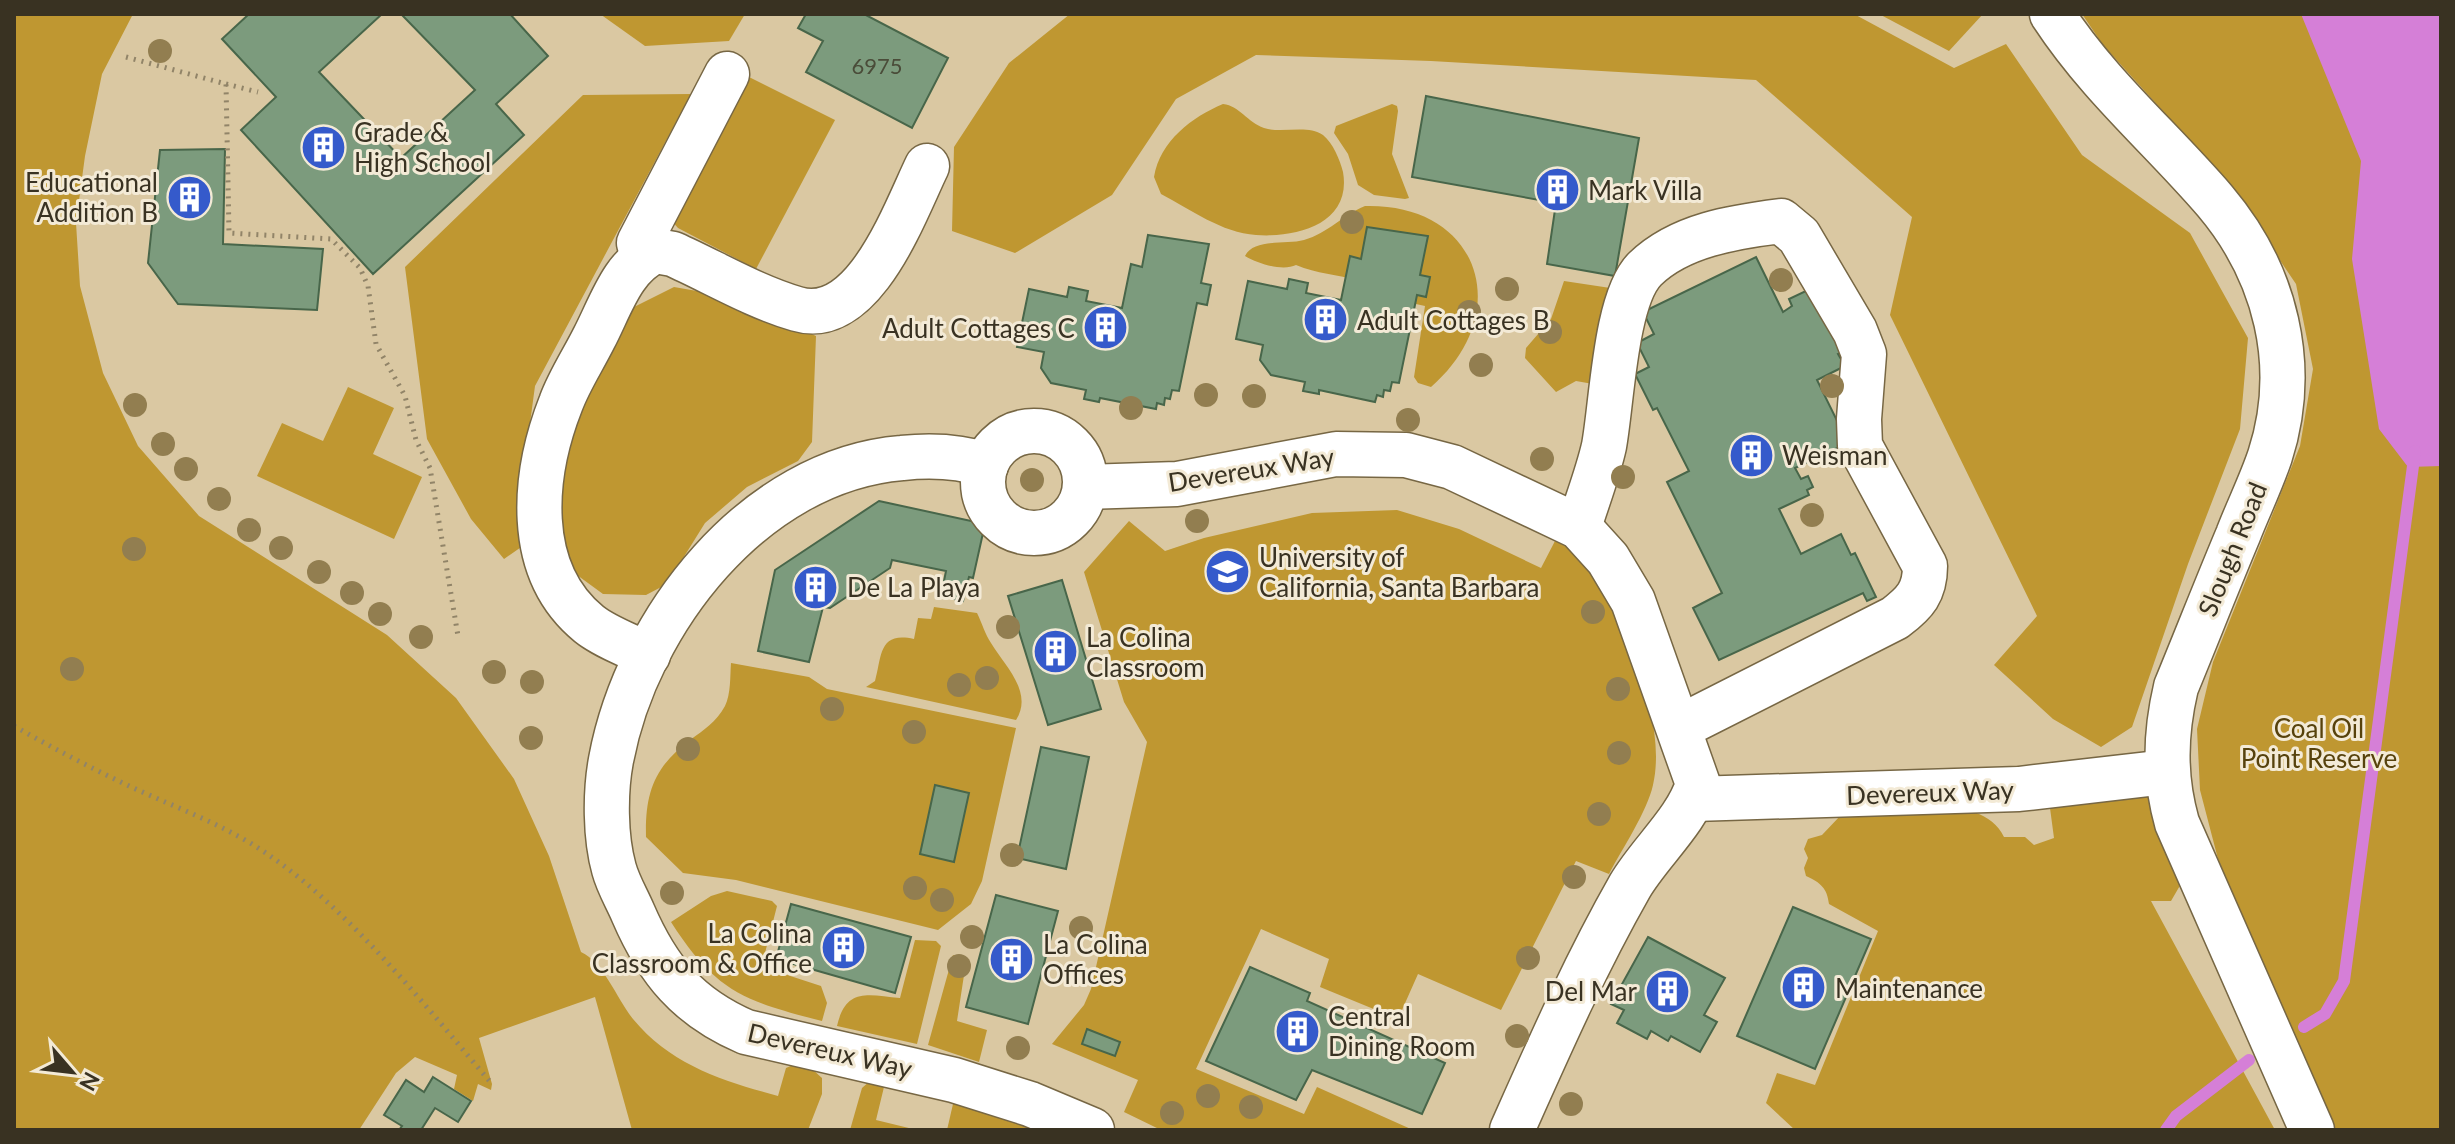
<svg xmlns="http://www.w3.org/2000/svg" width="2455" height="1144" font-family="Lato,sans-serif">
	<rect width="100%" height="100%" fill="#dac8a2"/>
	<g fill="#bf9731">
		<path d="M14,14H133L102,74L85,156L76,223L80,286L103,373L138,446L199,516L387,635L456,698L514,779L549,856L581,952C604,963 617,999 633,1019C671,1065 723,1081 778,1096L786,1068C802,1060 810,1067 822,1078V1094L808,1130H632L595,997L479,1038L492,1084L491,1090L478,1084L473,1101L454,1089L457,1075L415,1057L396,1073L359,1130H14Z"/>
		<polygon points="600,14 745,14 729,41 645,46"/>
		<polygon points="1070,14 1854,14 1954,68 2006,44 2082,155 2190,233 2248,338 2240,429 2188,564 2132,727 2101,747 2053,719 1994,665 2037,616 1890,315 1912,217 1756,80 1431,61 1256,55 1176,99 1112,195 1015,253 952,231 954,147 1009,63"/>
		<polygon points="1879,14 1983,14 1949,51"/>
		<polygon points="2082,14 2441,14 2441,1130 2336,1130 2218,859 2200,790 2197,729 2213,662 2300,446 2313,369 2296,284 2227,182 2103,45"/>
		<polygon points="741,73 835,120 756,269 678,228 665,213"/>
		<polygon points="691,94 535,386 521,490 527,543 504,559 471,519 427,439 405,267 583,95"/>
		<path d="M1223,104C1240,106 1247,122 1264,128C1282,134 1307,124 1323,135C1333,143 1340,160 1343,172C1352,224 1297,238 1256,235C1222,233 1190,209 1161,194L1154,177C1160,141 1192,117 1223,104Z"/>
		<polygon points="1392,104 1397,106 1398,111 1392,154 1409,198 1405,199 1374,195 1358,185 1348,154 1334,133 1336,126"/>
		<path d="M1365,206C1480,203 1516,313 1431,387L1418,383L1414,377L1425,306C1400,302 1382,287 1359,281C1337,274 1317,274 1296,265C1284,271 1260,265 1245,256C1254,238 1286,245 1304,240C1328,233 1343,215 1365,206Z"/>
		<polygon points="1564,281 1617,289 1593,384 1576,381 1556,392 1525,358 1526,348 1551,319"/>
		<polygon points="674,287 731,297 816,336 812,442 798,461 747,487 705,523 667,584 646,595 603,594 577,575 554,536 562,433 628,310"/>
		<polygon points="348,387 394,408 373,454 422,477 394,539 257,476 282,423 323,441"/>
		<path d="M1397,510L1459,529L1541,568L1555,541L1583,555L1600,571C1623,633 1668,718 1653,785C1647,812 1622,849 1609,874L1576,861L1501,1010L1418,974L1398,1019L1320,987L1329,959L1261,929L1196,1069L1304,1114L1317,1087L1413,1130H1161L1124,1112L1138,1080L1052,1044L1084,1005L1091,989L1147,742L1124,702L1084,572L1129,521L1165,551L1204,538L1312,513Z"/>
		<path d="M934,607L977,613C982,623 985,634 991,643C1004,665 1034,692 1016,720L866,687L875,681C882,657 878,631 914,639L918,618L931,619Z"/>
		<path d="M731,663L809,677L827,689L1016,728L982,881L971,904L938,930L736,880L683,873L646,837C645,793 654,767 690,740C704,730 716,722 725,706C731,694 730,676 731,663Z"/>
		<path d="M2067,780L2168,785L2196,858L2171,901H2151L2275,1130H1795L1766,1103L1777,1073L1815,1085L1878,931L1829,904C1827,888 1821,883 1806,876L1804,868L1808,858L1804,849L1808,839L1822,835L1841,815C1885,811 1980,788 2004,837H2025L2034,845L2054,838L2050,808Z"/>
		<path d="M727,891L772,901L777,906L765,953L775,971L821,986L827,1003L822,1021C744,1001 716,992 671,922L711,896Z"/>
		<path d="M915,940L936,941L941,946L917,1044L837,1026C846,987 868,995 900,998Z"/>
		<polygon points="953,955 966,962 957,1021 987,1030 979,1062 928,1045"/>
		<polygon points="870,1081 884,1087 876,1120 917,1130 850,1130 862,1088"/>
		<polygon points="962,1101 1042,1130 947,1130 953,1104"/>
	</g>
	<polygon fill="#d57fd7" points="2301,14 2441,14 2441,466 2408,467 2379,429 2352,259 2361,161"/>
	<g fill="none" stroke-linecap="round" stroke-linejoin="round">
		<g stroke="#d57fd7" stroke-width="12">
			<polyline points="2304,1027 2325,1014 2344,981 2415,451"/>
			<polyline points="2166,1130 2176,1116 2249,1060"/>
		</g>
	</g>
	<g fill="#7c9b7d" stroke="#48664a" stroke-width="2">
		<polygon points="249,14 382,14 319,72 401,158 475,90 401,14 510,14 548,56 496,104 524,135 373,274 241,130 276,97 222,39"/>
		<polygon points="806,14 864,14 948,58 912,128 806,72 823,41 798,28"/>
		<polygon points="1426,96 1639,138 1615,276 1547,264 1556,203 1412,177"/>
		<polygon points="225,149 223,244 323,249 317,310 178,304 148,263 160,150"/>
		<polygon points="1367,227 1428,236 1420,275 1430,277 1426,297 1417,295 1399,383 1392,382 1390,391 1384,390 1383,397 1377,395 1375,402 1319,390 1319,394 1303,391 1305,382 1271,375 1260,360 1263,345 1236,339 1248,281 1287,289 1289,279 1308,283 1306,293 1341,300 1350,256 1361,259"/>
		<polygon points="1148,235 1209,244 1201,283 1211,285 1207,305 1197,303 1179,391 1172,390 1170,399 1165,398 1164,405 1157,403 1156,409 1100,398 1099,402 1084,399 1086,390 1051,383 1041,368 1044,352 1017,347 1029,289 1067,297 1069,287 1088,291 1086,301 1122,308 1131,264 1142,267"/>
		<polygon points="1756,257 1783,312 1792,306 1789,299 1810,289 1843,352 1838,354 1845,366 1817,380 1848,443 1795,468 1801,479 1808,476 1813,487 1807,490 1809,495 1779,509 1801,554 1841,534 1851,555 1855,553 1876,597 1867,601 1863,593 1719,660 1693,608 1722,593 1667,482 1689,471 1657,408 1653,410 1635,374 1649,367 1637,343 1654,334 1643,312"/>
		<polygon points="879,501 985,524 973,578 969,577 963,601 941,596 946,571 892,560 890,568 830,608 823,607 809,662 758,651 775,570"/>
		<polygon points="1062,580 1101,709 1048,725 1008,596"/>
		<polygon points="1041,747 1089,757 1066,869 1017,858"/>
		<polygon points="935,785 969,793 954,862 920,854"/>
		<polygon points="996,895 1058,911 1028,1024 966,1007"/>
		<polygon points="791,904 911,937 895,993 776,959"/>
		<polygon points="1793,907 1871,939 1815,1069 1737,1036"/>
		<polygon points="1648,937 1725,978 1704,1015 1717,1022 1700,1052 1671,1036 1668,1041 1651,1031 1647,1039 1617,1023 1624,1010 1611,1004"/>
		<polygon points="1250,967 1310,993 1307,1001 1445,1063 1422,1114 1312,1070 1296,1100 1206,1061"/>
		<polygon points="1087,1029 1120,1042 1115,1056 1082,1044"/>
		<polygon points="433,1077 471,1101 458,1122 435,1108 421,1130 399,1130 402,1126 384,1115 406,1080 424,1092"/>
	</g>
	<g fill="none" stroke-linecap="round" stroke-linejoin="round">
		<defs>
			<g id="minor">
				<path d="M2052,14C2100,87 2159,136 2215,201C2276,273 2299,366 2270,456C2261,483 2248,509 2238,535C2217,585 2197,636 2176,687C2165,734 2164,777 2177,823L2312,1130"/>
				<polyline points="643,257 639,243 727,74"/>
				<circle cx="1034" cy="482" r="51"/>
				<path d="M986,465C959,456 931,455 902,458C754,470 637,621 611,760C605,792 605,837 614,869C618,884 627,899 633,913C658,971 688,1007 746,1032L954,1080L1030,1104L1092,1130"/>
				<path d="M1085,487L1177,484L1336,454L1406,455L1452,467L1579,527L1608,559L1633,601L1698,784C1687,821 1650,852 1630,886C1585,965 1549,1047 1512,1130"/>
				<path d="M1579,527C1587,501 1598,473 1604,446C1612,403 1615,299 1645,269C1680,235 1734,227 1781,221L1799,236L1855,331L1864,354L1859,419L1860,446L1925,566C1925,592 1915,603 1895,618L1680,727"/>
				<path d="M648,655C629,645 605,637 589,624C523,570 533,474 561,403C569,381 583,360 594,338C610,308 622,265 656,251L673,254C713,272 755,297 797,309C864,329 905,211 927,166"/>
				<polyline points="1694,799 2019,789 2166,772"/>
			</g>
		</defs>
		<use href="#minor" stroke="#776744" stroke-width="47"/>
		<g stroke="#918468" stroke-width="5" stroke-dasharray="2 6" stroke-linecap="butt">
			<polyline points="126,57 226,84 229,233 331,239 360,268 368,286 376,344 405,396 416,440 430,468 458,636"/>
			<polyline points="226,84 258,92"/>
			<path d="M14,726C51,747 89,767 127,785C176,808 229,826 273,858C352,913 429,1010 492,1084"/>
		</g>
		<use href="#minor" stroke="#fff" stroke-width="44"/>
	</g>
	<g fill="#927e50">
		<circle cx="160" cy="51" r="12"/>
		<circle cx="1352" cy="222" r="12"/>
		<circle cx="1781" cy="280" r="12"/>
		<circle cx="1507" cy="289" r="12"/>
		<circle cx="1469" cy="312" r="12"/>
		<circle cx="1550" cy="332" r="12"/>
		<circle cx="1481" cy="365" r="12"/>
		<circle cx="1832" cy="386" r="12"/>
		<circle cx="1206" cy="395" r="12"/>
		<circle cx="1254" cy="396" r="12"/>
		<circle cx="135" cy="405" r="12"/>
		<circle cx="1131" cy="408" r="12"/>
		<circle cx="1408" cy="420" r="12"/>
		<circle cx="163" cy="444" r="12"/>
		<circle cx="1542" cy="459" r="12"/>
		<circle cx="186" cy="469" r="12"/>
		<circle cx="1623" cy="477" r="12"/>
		<circle cx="1032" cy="480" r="12"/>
		<circle cx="219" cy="499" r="12"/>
		<circle cx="1812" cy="515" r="12"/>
		<circle cx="1197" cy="521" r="12"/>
		<circle cx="249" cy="530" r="12"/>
		<circle cx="281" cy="548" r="12"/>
		<circle cx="134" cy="549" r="12"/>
		<circle cx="319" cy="572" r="12"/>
		<circle cx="352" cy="593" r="12"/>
		<circle cx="1593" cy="612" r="12"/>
		<circle cx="380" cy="614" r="12"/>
		<circle cx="1008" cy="627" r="12"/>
		<circle cx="421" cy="637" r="12"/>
		<circle cx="72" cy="669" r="12"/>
		<circle cx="494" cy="672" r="12"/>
		<circle cx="987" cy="678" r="12"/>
		<circle cx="532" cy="682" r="12"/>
		<circle cx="959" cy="685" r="12"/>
		<circle cx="1618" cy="689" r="12"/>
		<circle cx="832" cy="709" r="12"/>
		<circle cx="914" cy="732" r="12"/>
		<circle cx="531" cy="738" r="12"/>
		<circle cx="688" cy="749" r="12"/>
		<circle cx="1619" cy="753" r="12"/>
		<circle cx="1599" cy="814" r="12"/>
		<circle cx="1012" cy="855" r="12"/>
		<circle cx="1574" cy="877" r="12"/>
		<circle cx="915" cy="888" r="12"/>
		<circle cx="672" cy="893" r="12"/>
		<circle cx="942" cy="900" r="12"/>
		<circle cx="1081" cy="928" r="12"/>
		<circle cx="972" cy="937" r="12"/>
		<circle cx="1528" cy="958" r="12"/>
		<circle cx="959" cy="966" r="12"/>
		<circle cx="1517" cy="1036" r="12"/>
		<circle cx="1018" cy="1048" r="12"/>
		<circle cx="1208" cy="1096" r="12"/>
		<circle cx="1571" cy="1104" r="12"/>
		<circle cx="1251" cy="1107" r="12"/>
		<circle cx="1172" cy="1113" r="12"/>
	</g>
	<defs>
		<symbol id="building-disc" viewBox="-11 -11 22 22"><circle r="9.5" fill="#355acb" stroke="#f3ead6"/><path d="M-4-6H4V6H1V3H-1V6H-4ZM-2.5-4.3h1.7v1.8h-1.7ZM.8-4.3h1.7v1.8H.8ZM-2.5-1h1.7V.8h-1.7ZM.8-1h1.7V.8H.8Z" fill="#fff"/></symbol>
		<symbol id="university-disc" viewBox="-11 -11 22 22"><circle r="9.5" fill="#355acb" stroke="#f3ead6"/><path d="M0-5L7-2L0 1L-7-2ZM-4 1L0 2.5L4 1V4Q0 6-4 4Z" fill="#fff"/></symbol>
	</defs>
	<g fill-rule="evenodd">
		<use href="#building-disc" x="298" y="122" width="51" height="51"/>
		<use href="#building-disc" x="1532" y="164" width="51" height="51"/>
		<use href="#building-disc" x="164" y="172" width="51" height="51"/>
		<use href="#building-disc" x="1300" y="294" width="51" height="51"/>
		<use href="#building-disc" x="1080" y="302" width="51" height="51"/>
		<use href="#building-disc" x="1726" y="430" width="51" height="51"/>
		<use href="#university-disc" x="1202" y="546" width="51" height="51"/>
		<use href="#building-disc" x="790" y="562" width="51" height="51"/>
		<use href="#building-disc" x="1030" y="626" width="51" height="51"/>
		<use href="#building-disc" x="818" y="922" width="51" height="51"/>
		<use href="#building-disc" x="986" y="934" width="51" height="51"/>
		<use href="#building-disc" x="1778" y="962" width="51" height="51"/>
		<use href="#building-disc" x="1642" y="966" width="51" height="51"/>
		<use href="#building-disc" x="1272" y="1006" width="51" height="51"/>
	</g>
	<g text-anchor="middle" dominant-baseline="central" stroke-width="6" stroke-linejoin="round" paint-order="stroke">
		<g font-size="22" fill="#4a4c39">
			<text x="877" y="65">6975</text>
		</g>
		<g font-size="26" fill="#393222" stroke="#f3ead6" text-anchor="start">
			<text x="354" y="132">Grade &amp;<tspan x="354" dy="30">High School</tspan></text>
			<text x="158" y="182" text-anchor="end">Educational<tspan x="158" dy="30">Addition B</tspan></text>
			<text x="1588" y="190">Mark Villa</text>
			<text x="1357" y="320">Adult Cottages B</text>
			<text x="1075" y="328" text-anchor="end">Adult Cottages C</text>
			<text x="1782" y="455">Weisman</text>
			<text x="1259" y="557">University of<tspan x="1259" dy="30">California, Santa Barbara</tspan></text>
			<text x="847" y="587">De La Playa</text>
			<text x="1086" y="637">La Colina<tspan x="1086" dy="30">Classroom</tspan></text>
			<text x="812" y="933" text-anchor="end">La Colina<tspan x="812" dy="30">Classroom &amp; Office</tspan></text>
			<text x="1043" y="944">La Colina<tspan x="1043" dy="30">Offices</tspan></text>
			<text x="1835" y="988">Maintenance</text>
			<text x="1637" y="991" text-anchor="end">Del Mar</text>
			<text x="1328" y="1016">Central<tspan x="1328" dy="30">Dining Room</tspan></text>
		</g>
		<g font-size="26" fill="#393222" stroke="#f3ead6">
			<text transform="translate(1251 469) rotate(-9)">Devereux Way</text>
			<text transform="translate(2232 549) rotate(-68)">Slough Road</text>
			<text transform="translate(1930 792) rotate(-2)">Devereux Way</text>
			<text transform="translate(830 1050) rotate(13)">Devereux Way</text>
		</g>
		<g font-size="26" fill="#57420c" stroke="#f3ead6">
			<text x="2319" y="728">Coal Oil<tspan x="2319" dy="30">Point Reserve</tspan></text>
		</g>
	</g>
	<rect width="2455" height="1144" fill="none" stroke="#393222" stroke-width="32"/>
	<g transform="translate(72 1072) rotate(118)" stroke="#f3ead6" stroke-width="6" paint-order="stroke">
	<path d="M0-6L14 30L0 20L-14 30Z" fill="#393222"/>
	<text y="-12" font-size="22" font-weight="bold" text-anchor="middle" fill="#393222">N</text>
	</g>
</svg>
